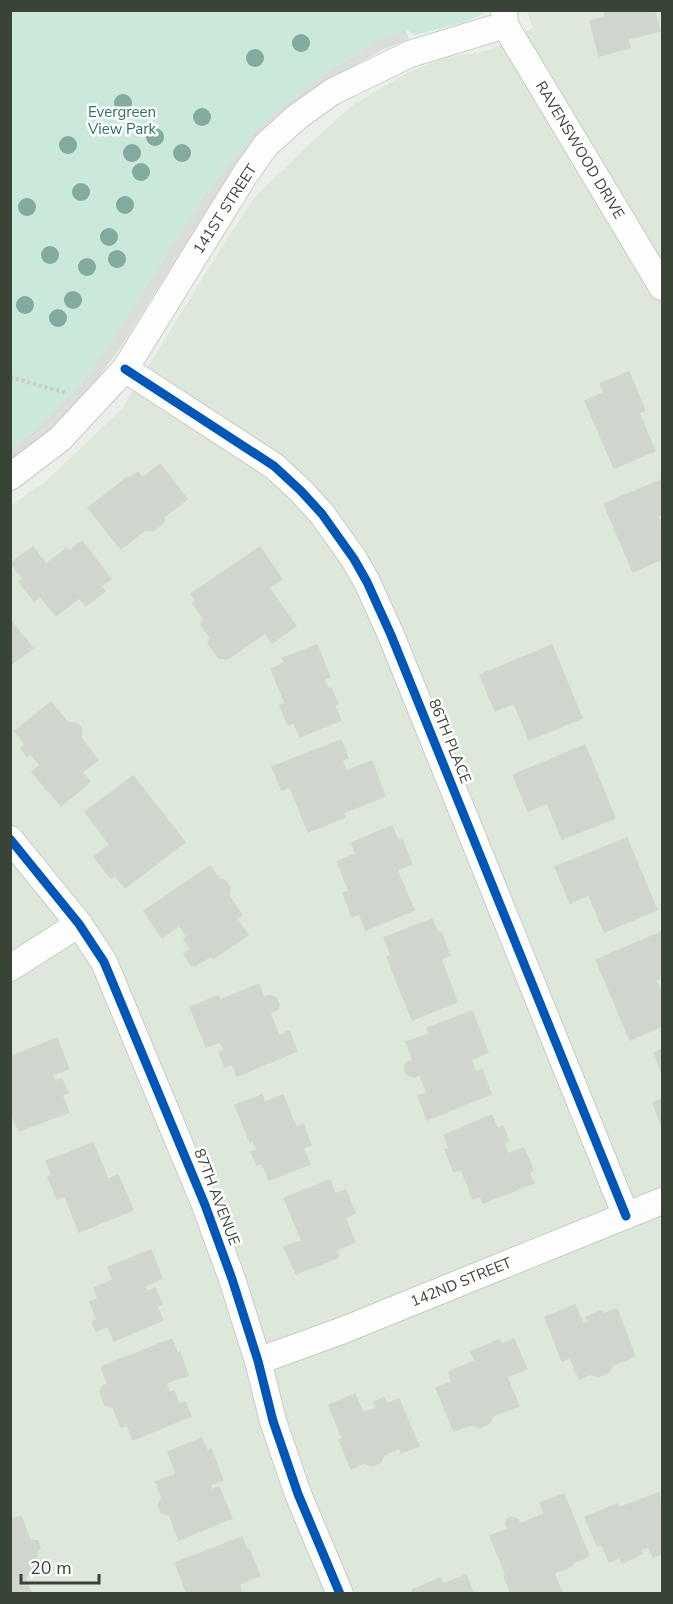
<svg xmlns="http://www.w3.org/2000/svg" width="673" height="1604" font-family="'Nunito Sans',sans-serif">
	<rect width="100%" height="100%" fill="#eaefe9"/>
	<polygon fill="#dde7da" points="527,11 662,11 662,1593 11,1593 10,506 46,481 122,409 217,255 254,198 317,137 353,105 409,72 448,57 488,51 533,28"/>
	<polygon fill="#cbe9da" points="11,11 484,11 483,14 465,22 415,35 405,29 379,40 324,74 279,109 251,136 202,198 112,340 78,387 38,427 11,448"/>
	<polygon fill="#daded9" points="405,29 409,39 384,49 359,63 330,82 258,144 210,205 121,347 84,396 44,435 11,461 11,448 38,427 78,387 112,340 202,198 251,136 279,109 324,74 379,40"/>
	<g fill="#d0d6ce" stroke="#d1d7cf" stroke-width="1.5">
		<polygon points="604,10 654,10 660,31 628,39 630,48 599,56 590,21 605,17"/>
		<polygon points="629,372 645,410 639,413 655,451 614,468 585,401 604,393 600,384"/>
		<polygon points="160,464 187,499 164,517 164,522 153,531 145,530 121,549 88,508 128,477 129,479 138,472 142,478"/>
		<polygon points="661,480 662,514 658,516 662,527 662,559 633,572 604,504"/>
		<polygon points="82,541 111,579 101,586 105,591 86,606 79,598 56,616 40,596 34,601 19,582 23,579 11,563 33,547 46,564 67,548 69,551"/>
		<polygon points="260,547 282,579 269,588 296,626 272,643 265,633 228,659 219,658 208,643 210,637 201,625 204,619 193,604 195,600 191,594"/>
		<polygon points="10,620 33,648 10,665"/>
		<polygon points="317,645 330,677 324,679 328,689 331,688 338,704 335,706 341,720 300,737 294,723 288,725 280,705 285,703 271,669 285,663 283,658"/>
		<polygon points="552,645 582,718 529,740 514,703 495,711 480,675"/>
		<polygon points="51,702 67,722 78,724 82,729 81,738 98,760 82,772 90,782 61,806 32,772 40,765 30,753 27,756 21,748 25,744 15,731"/>
		<polygon points="341,740 348,758 342,760 346,771 372,761 385,796 343,813 345,817 308,832 290,787 282,790 272,767"/>
		<polygon points="585,745 615,818 562,839 547,803 528,811 513,775"/>
		<polygon points="133,776 185,842 125,888 115,875 111,878 94,857 110,845 85,812"/>
		<polygon points="392,826 398,841 402,839 412,864 397,870 414,910 366,930 359,914 352,917 343,893 349,891 337,862 356,854 351,843"/>
		<polygon points="627,838 657,910 604,932 589,895 570,903 555,867"/>
		<polygon points="210,866 219,879 226,881 230,888 229,896 242,915 236,918 248,935 213,959 211,956 195,966 193,964 191,965 184,954 191,949 184,939 187,937 180,925 162,938 144,911"/>
		<polygon points="432,919 438,933 441,932 450,955 441,959 457,1002 412,1020 387,957 391,955 384,938"/>
		<polygon points="662,932 662,977 656,980 659,988 662,986 662,1026 630,1040 596,960"/>
		<polygon points="259,984 264,998 269,995 276,998 279,1005 277,1010 270,1013 279,1036 289,1031 297,1051 237,1076 232,1064 225,1067 219,1052 224,1050 220,1042 206,1047 190,1007 218,996 220,1000"/>
		<polygon points="472,1011 488,1052 471,1060 476,1072 482,1069 491,1094 427,1120 418,1096 427,1093 420,1075 414,1077 407,1075 404,1068 407,1062 413,1060 406,1042 429,1034 427,1028"/>
		<polygon points="57,1038 69,1069 52,1075 55,1081 62,1079 68,1093 62,1095 69,1112 19,1131 10,1111 10,1057"/>
		<polygon points="662,1049 662,1073 654,1053"/>
		<polygon points="262,1095 265,1102 283,1095 296,1127 303,1124 311,1145 303,1148 310,1164 269,1180 262,1163 257,1165 251,1152 257,1150 253,1141 250,1142 235,1105"/>
		<polygon points="662,1099 662,1127 653,1103"/>
		<polygon points="492,1115 497,1128 503,1126 509,1141 504,1143 508,1154 524,1148 533,1170 529,1172 534,1183 483,1203 480,1196 473,1199 461,1169 454,1172 445,1150 449,1149 444,1135"/>
		<polygon points="93,1143 108,1179 118,1175 133,1210 79,1232 65,1196 57,1199 48,1177 52,1175 46,1161"/>
		<polygon points="330,1180 335,1194 346,1190 355,1213 345,1218 355,1242 336,1250 339,1257 296,1274 284,1247 302,1241 284,1198"/>
		<polygon points="151,1250 162,1278 145,1286 147,1291 155,1288 162,1304 157,1306 163,1320 114,1341 108,1326 96,1331 92,1322 97,1320 90,1302 98,1299 94,1288 113,1280 108,1267"/>
		<polygon points="575,1305 583,1324 588,1322 586,1317 602,1311 603,1314 617,1309 635,1356 613,1365 609,1372 598,1377 591,1374 579,1379 570,1358 562,1361 545,1317"/>
		<polygon points="172,1339 177,1353 180,1352 188,1375 166,1383 169,1393 174,1391 179,1404 185,1402 191,1416 133,1440 127,1425 121,1427 113,1407 105,1405 100,1392 103,1386 108,1384 101,1367"/>
		<polygon points="514,1339 527,1369 507,1377 519,1406 493,1416 490,1423 479,1428 471,1425 454,1431 436,1388 452,1382 449,1372 475,1361 471,1352 499,1340 501,1344"/>
		<polygon points="355,1394 363,1413 377,1408 374,1402 384,1398 386,1404 399,1399 419,1446 401,1453 399,1448 384,1455 381,1462 372,1466 364,1463 351,1469 339,1440 342,1438 329,1405"/>
		<polygon points="202,1438 207,1450 211,1449 223,1480 210,1485 212,1490 219,1487 232,1518 179,1540 169,1515 161,1512 158,1505 162,1498 156,1482 176,1474 168,1452"/>
		<polygon points="658,1493 662,1504 662,1553 653,1557 648,1546 640,1550 642,1554 622,1563 620,1557 609,1562 602,1545 597,1546 585,1517 617,1504 618,1508"/>
		<polygon points="564,1494 589,1556 575,1562 572,1566 554,1573 562,1592 558,1594 511,1594 504,1576 506,1575 490,1536 508,1529 506,1524 507,1519 511,1517 518,1519 520,1524 544,1514 540,1503"/>
		<polygon points="21,1516 30,1540 38,1541 40,1548 36,1555 42,1570 25,1577 32,1594 10,1594 10,1520"/>
		<polygon points="242,1537 247,1550 249,1549 260,1576 239,1584 242,1594 187,1594 175,1563"/>
		<polygon points="466,1575 474,1594 414,1594 412,1590 441,1578 443,1584"/>
	</g>
	<g fill="none" stroke-linecap="round" stroke-linejoin="round">
		<defs>
			<g id="minor">
				<polyline points="504,10 505,25 662,287"/>
				<polyline points="125,369 274,466 301,491 322,514 354,559 367,582 391,635 626,1216"/>
				<polyline points="10,477 60,439 125,369 244,176 266,145 297,117 332,92 410,54 505,25"/>
				<polyline points="10,839 79,924 104,962 205,1205 232,1279 258,1361 273,1421 298,1494 340,1594"/>
				<polyline points="10,968 79,924"/>
				<polyline points="258,1361 341,1331 662,1201"/>
			</g>
		</defs>
		<use href="#minor" stroke="#c8cdc7" stroke-width="28"/>
		<polyline stroke="#c9cdc7" stroke-width="4" stroke-dasharray="3 3" stroke-linecap="butt" points="10,377 66,393"/>
		<use href="#minor" stroke="#fcfdfc" stroke-width="26"/>
		<defs>
			<g id="cycleway">
				<polyline points="125,369 274,466 301,491 322,514 354,559 367,582 391,635 626,1216"/>
				<polyline points="10,839 79,924 104,962 205,1205 232,1279 258,1361 273,1421 298,1494 340,1594"/>
			</g>
		</defs>
		<use href="#cycleway" stroke="#fff" stroke-width="13"/>
		<use href="#cycleway" stroke="#0057b8" stroke-width="9"/>
	</g>
	<g fill="#82aa9e">
		<circle cx="301" cy="43" r="9"/>
		<circle cx="255" cy="58" r="9"/>
		<circle cx="123" cy="103" r="9"/>
		<circle cx="202" cy="117" r="9"/>
		<circle cx="155" cy="137" r="9"/>
		<circle cx="68" cy="145" r="9"/>
		<circle cx="132" cy="153" r="9"/>
		<circle cx="182" cy="153" r="9"/>
		<circle cx="141" cy="172" r="9"/>
		<circle cx="81" cy="192" r="9"/>
		<circle cx="125" cy="205" r="9"/>
		<circle cx="27" cy="207" r="9"/>
		<circle cx="109" cy="237" r="9"/>
		<circle cx="50" cy="255" r="9"/>
		<circle cx="117" cy="259" r="9"/>
		<circle cx="87" cy="267" r="9"/>
		<circle cx="73" cy="300" r="9"/>
		<circle cx="25" cy="305" r="9"/>
		<circle cx="58" cy="318" r="9"/>
	</g>
	<g text-anchor="middle" dominant-baseline="central" stroke-width="5" stroke-linejoin="round" paint-order="stroke">
		<g font-size="15" fill="#2c7261" stroke="#fff">
			<text x="122" y="112">Evergreen<tspan x="122" dy="17">View Park</tspan></text>
		</g>
		<g font-size="15" fill="#394436" stroke="#fff">
			<text transform="translate(580 150) rotate(59)">RAVENSWOOD DRIVE</text>
			<text transform="translate(225 209) rotate(-57)">141ST STREET</text>
			<text transform="translate(450 741) rotate(68)">86TH PLACE</text>
			<text transform="translate(217 1197) rotate(69)">87TH AVENUE</text>
			<text transform="translate(461 1282) rotate(-22)">142ND STREET</text>
		</g>
	</g>
	<rect width="673" height="1604" fill="none" stroke="#394436" stroke-width="24"/>
	<path d="M21 1574v9h78v-9" fill="none" stroke="#394436" stroke-width="3"/>
	<text x="30" y="1574" font-size="18" fill="#394436" stroke="#ffffff" stroke-width="4.5" paint-order="stroke">20 m</text>
</svg>
